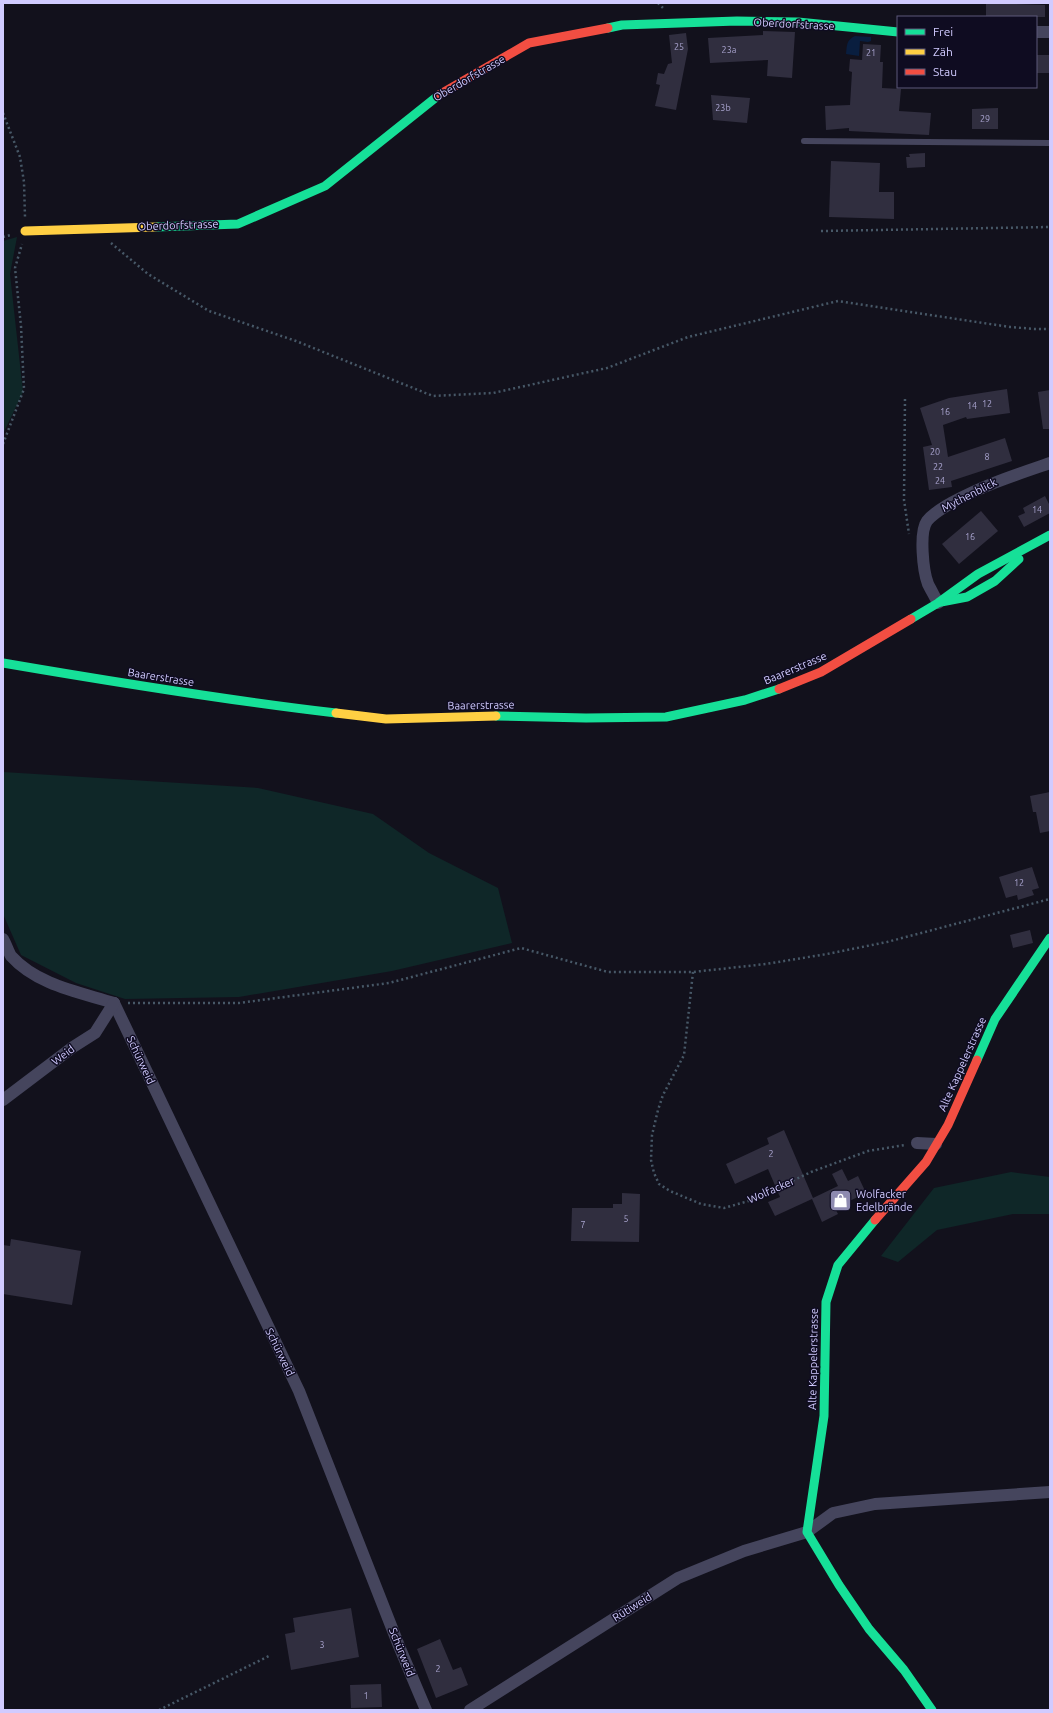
<svg xmlns="http://www.w3.org/2000/svg" width="1053" height="1713" font-family="Ubuntu,sans-serif">
	<rect width="100%" height="100%" fill="#12111c"/>
	<g fill="#0f2728">
		<polygon points="17,237 10,274 23,392 3,434 3,241"/>
		<polygon points="3,772 258,788 373,814 429,853 498,888 512,943 392,971 239,997 125,999 76,983 21,955 3,914"/>
		<polygon points="1011,1172 1050,1177 1050,1214 1013,1214 937,1230 898,1262 881,1256 934,1188"/>
	</g>
	<path fill="#091e3f" d="M855,36L871,37V41L868,42L860,41L859,56L846,54C847,46 846,40 855,36Z"/>
	<g fill="#302e3f">
		<polygon points="986,3 1045,5 1045,17 986,17"/>
		<polygon points="763,31 795,32 792,78 767,76 768,60 710,63 708,38 763,35"/>
		<polygon points="686,33 688,49 676,110 655,106 660,85 656,84 658,73 664,74 668,64 672,63 669,35"/>
		<polygon points="863,44 881,45 880,62 883,62 882,88 901,89 899,111 931,113 929,135 849,131 849,128 826,130 825,106 850,105 852,72 849,71 850,59 862,60"/>
		<polygon points="1036,55 1050,55 1049,73 1036,73"/>
		<polygon points="711,95 750,98 747,123 713,120"/>
		<polygon points="998,108 998,129 972,129 972,109"/>
		<polygon points="925,153 925,167 907,168 906,157 910,157 909,154"/>
		<polygon points="831,161 880,163 879,192 894,192 894,219 829,217"/>
		<polygon points="1007,389 1010,413 967,419 966,417 943,425 948,457 1005,438 1012,461 951,481 952,487 929,490 923,447 932,445 920,408 949,398"/>
		<polygon points="1050,390 1050,429 1043,429 1038,392"/>
		<polygon points="1045,496 1050,506 1050,513 1024,527 1018,516 1025,513 1023,508"/>
		<polygon points="981,511 998,531 959,564 942,544"/>
		<polygon points="1050,792 1050,831 1040,833 1036,812 1033,812 1030,796"/>
		<polygon points="1032,867 1039,888 1032,890 1034,895 1018,900 1017,895 1006,898 999,877"/>
		<polygon points="1030,930 1033,943 1013,948 1010,935"/>
		<polygon points="784,1130 813,1198 838,1186 832,1174 842,1169 848,1181 858,1176 866,1193 835,1208 838,1214 822,1222 812,1199 775,1216 768,1202 780,1197 768,1169 735,1184 726,1164 769,1144 767,1138"/>
		<polygon points="622,1193 640,1194 639,1242 571,1241 572,1208 613,1208 613,1204 622,1204"/>
		<polygon points="11,1239 81,1251 72,1305 3,1294 3,1245 10,1246"/>
		<polygon points="351,1608 359,1657 291,1670 285,1634 295,1632 293,1618"/>
		<polygon points="440,1639 453,1670 461,1667 468,1685 436,1698 417,1649"/>
		<polygon points="381,1684 382,1707 351,1708 350,1685"/>
	</g>
	<g fill="none" stroke-linecap="round" stroke-linejoin="round">
		<g stroke="#475867" stroke-width="2.5" stroke-dasharray="2 3" stroke-linecap="butt">
			<polyline points="658,3 663,8"/>
			<polyline points="3,113 20,157 24,182 25,217"/>
			<polyline points="821,231 1050,227"/>
			<polyline points="3,237 11,235"/>
			<polyline points="111,243 148,274 209,311 296,341 433,396 493,393 607,368 688,337 838,301 1010,327 1035,329 1050,329"/>
			<polyline points="905,399 904,500 909,534"/>
			<polyline points="3,444 24,389 21,326 15,268 22,244"/>
			<polyline points="693,972 684,1055 663,1095 658,1110 652,1135 651,1160 654,1173 659,1184 670,1191 701,1204 724,1208 752,1200 811,1172 868,1151 905,1145"/>
			<polyline points="128,1003 239,1003 389,983 521,948 608,972 693,972 766,964 827,954 887,942 1050,899"/>
			<polyline points="159,1710 271,1655"/>
		</g>
		<polyline stroke="#45455d" stroke-width="6" points="804,141 1050,143"/>
		<g stroke="#45455d" stroke-width="12">
			<polyline points="1036,32 1050,32"/>
			<path d="M938,603C935,597 931,590 928,584C923,571 919,532 927,521C933,513 943,508 951,503C984,485 1015,475 1050,463"/>
			<path d="M3,939C6,944 8,951 11,956C37,985 79,992 114,1003"/>
			<polyline points="114,1003 299,1391 399,1646 426,1710"/>
			<polyline points="3,1100 73,1047 95,1033 114,1003"/>
			<polyline points="917,1143 936,1144"/>
			<polyline points="470,1710 678,1578 744,1551 807,1532 833,1513 875,1504 1050,1492"/>
		</g>
		<g stroke="#16e098" stroke-width="9">
			<polyline points="608,28 622,25 737,21 798,22 898,32"/>
			<polyline points="156,227 238,224 325,186 439,95"/>
			<polyline points="941,602 967,597 995,581 1019,559"/>
			<polyline points="911,619 938,603 978,574 1050,535"/>
			<path d="M3,663C114,682 224,700 336,713"/>
			<polyline points="496,716 586,718 666,717 745,700 779,689"/>
			<polyline points="977,1060 995,1019 1050,938"/>
			<polyline points="875,1220 838,1265 826,1302 824,1416 807,1532 839,1585 869,1629 904,1670 932,1710"/>
		</g>
		<g stroke="#ffcf43" stroke-width="9">
			<polyline points="25,231 156,227"/>
			<polyline points="336,713 386,719 496,716"/>
		</g>
		<g stroke="#f24e42" stroke-width="9">
			<polyline points="439,95 529,43 608,28"/>
			<polyline points="779,689 821,672 911,619"/>
			<polyline points="875,1220 926,1162 948,1125 977,1060"/>
		</g>
	</g>
	<defs>
		<symbol id="shop-square" viewBox="-11 -11 22 22"><rect x="-9" y="-9" width="18" height="18" rx="4" fill="#8e8ab0" stroke="#0f0c21"/><path d="M-5-2.5h2.3a2.7 3.5 0 0 1 5.4 0H5L5.5 6h-11ZM-1.5-2.5h3a1.5 2.3 0 0 0-3 0Z" fill="#fff"/></symbol>
	</defs>
	<g fill-rule="evenodd">
		<use href="#shop-square" x="828" y="1188" width="25" height="25"/>
	</g>
	<g text-anchor="middle" dominant-baseline="central" stroke-width="3" stroke-linejoin="round" paint-order="stroke">
		<g font-size="9" fill="#a9a4cf">
			<text x="679" y="47">25</text>
			<text x="729" y="50">23a</text>
			<text x="871" y="53">21</text>
			<text x="723" y="108">23b</text>
			<text x="985" y="119">29</text>
			<text x="987" y="404">12</text>
			<text x="972" y="406">14</text>
			<text x="945" y="412">16</text>
			<text x="935" y="452">20</text>
			<text x="987" y="457">8</text>
			<text x="938" y="467">22</text>
			<text x="940" y="481">24</text>
			<text x="1037" y="510">14</text>
			<text x="970" y="537">16</text>
			<text x="1019" y="883">12</text>
			<text x="771" y="1154">2</text>
			<text x="626" y="1219">5</text>
			<text x="583" y="1225">7</text>
			<text x="322" y="1645">3</text>
			<text x="438" y="1669">2</text>
			<text x="366" y="1696">1</text>
		</g>
		<g font-size="11" fill="#d1cbff" stroke="#0f0c21">
			<text transform="translate(794 24) rotate(3)">Oberdorfstrasse</text>
			<text transform="translate(469 78) rotate(-30)">Oberdorfstrasse</text>
			<text transform="translate(178 225) rotate(-2)">Oberdorfstrasse</text>
			<text transform="translate(969 495) rotate(-27)">Mythenblick</text>
			<text transform="translate(795 668) rotate(-23)">Baarerstrasse</text>
			<text transform="translate(161 677) rotate(9)">Baarerstrasse</text>
			<text transform="translate(481 705) rotate(-1)">Baarerstrasse</text>
			<text transform="translate(63 1055) rotate(-37)">Weid</text>
			<text transform="translate(141 1060) rotate(65)">Schürweid</text>
			<text transform="translate(962 1064) rotate(-66)">Alte Kappelerstrasse</text>
			<text transform="translate(771 1190) rotate(-24)">Wolfacker</text>
			<text transform="translate(280 1352) rotate(64)">Schürweid</text>
			<text transform="translate(813 1359) rotate(-89)">Alte Kappelerstrasse</text>
			<text transform="translate(632 1607) rotate(-32)">Rütiweid</text>
			<text transform="translate(402 1652) rotate(68)">Schürweid</text>
		</g>
		<g font-size="11" fill="#d1cbff" stroke="#0f0c21" text-anchor="start">
			<text x="856" y="1194">Wolfacker<tspan x="856" dy="13">Edelbrände</tspan></text>
		</g>
	</g>
	<rect width="1053" height="1713" fill="none" stroke="#d1cbff" stroke-width="8"/>
	<rect x="897" y="16" width="140" height="72" fill="#0f0c21" stroke="#5d587a"/>
	<rect x="905" y="29" width="20" height="6" fill="#16e098" stroke="#5d587a"/>
	<text x="933" y="36" font-size="12" fill="#d1cbff">Frei</text>
	<rect x="905" y="49" width="20" height="6" fill="#ffcf43" stroke="#5d587a"/>
	<text x="933" y="56" font-size="12" fill="#d1cbff">Zäh</text>
	<rect x="905" y="69" width="20" height="6" fill="#f24e42" stroke="#5d587a"/>
	<text x="933" y="76" font-size="12" fill="#d1cbff">Stau</text>
</svg>
